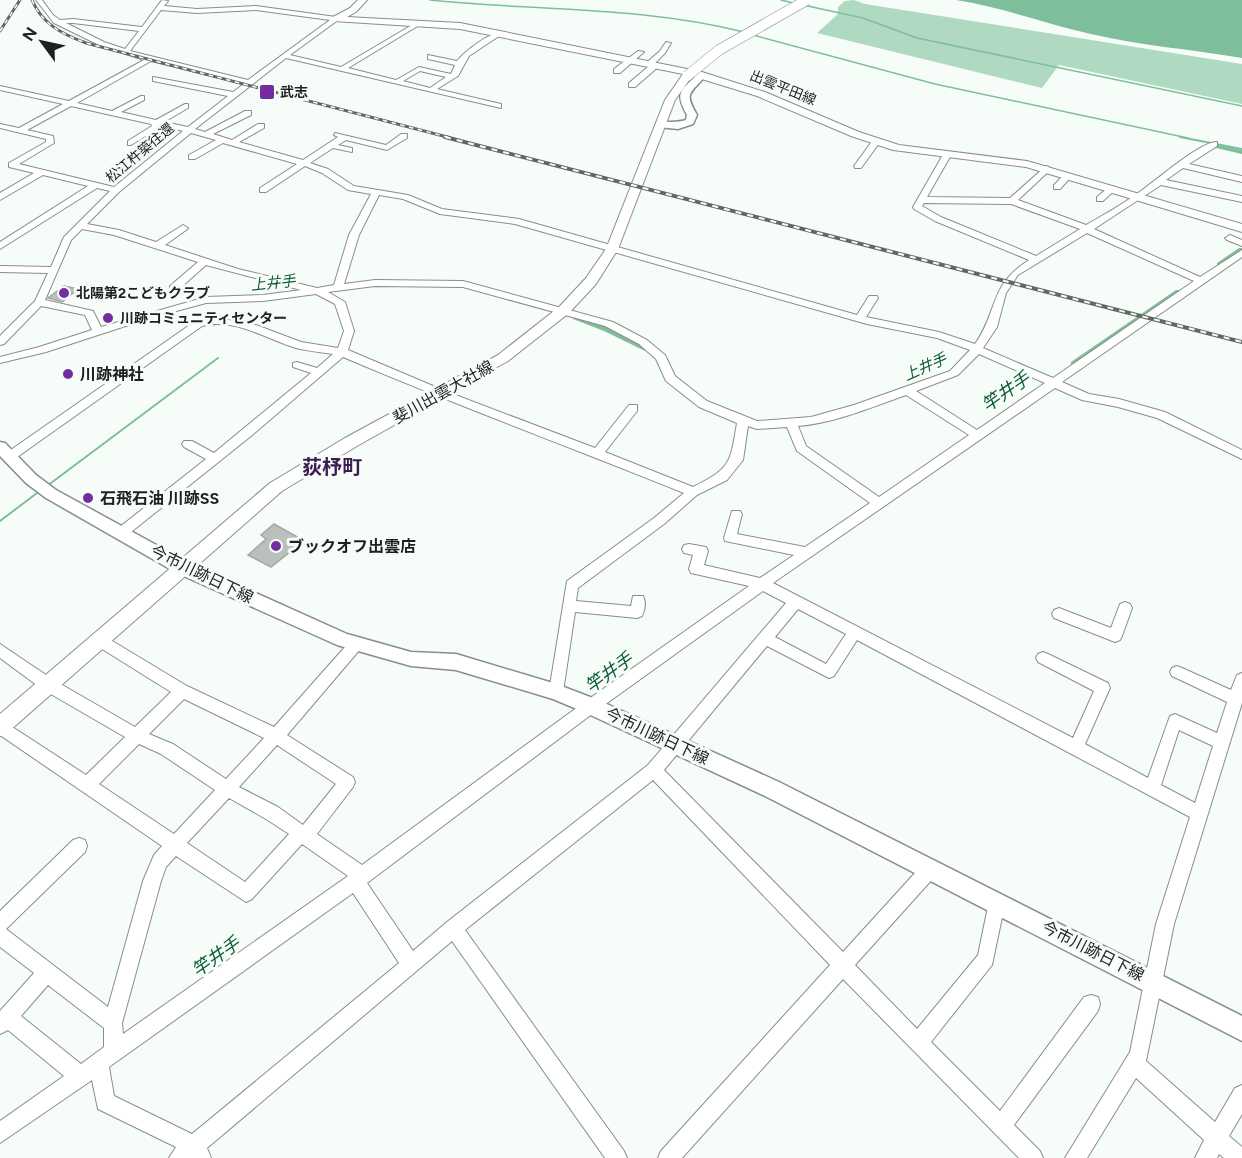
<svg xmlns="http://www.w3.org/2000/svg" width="1242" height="1158" font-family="Figtree,'Noto Sans JP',sans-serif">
	<rect width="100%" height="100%" fill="#f6fdf9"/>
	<polygon fill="#afdac1" points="854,0 865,4 1242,64 1242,104 1059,65 1042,88 817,33 838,14 838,7 845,1"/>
	<path fill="#7fbe9b" d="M956,0H1242V58C1191,49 1141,46 1091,34C1046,24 1002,7 956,0Z"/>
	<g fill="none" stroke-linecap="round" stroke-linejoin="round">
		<g stroke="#7fbe9b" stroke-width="1.5">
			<path d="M430,0C535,11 641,6 744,32"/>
			<polyline points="781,0 797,4"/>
			<polyline points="803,5 863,18 917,38 1242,106"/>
			<polyline points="753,35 935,84 1188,138"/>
		</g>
		<g stroke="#7fbe9b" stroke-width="2">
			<polyline points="1180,137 1242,149"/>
			<polyline points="47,486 218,358"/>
			<polyline points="0,521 41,490"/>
		</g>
		<g fill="#7fbe9b" fill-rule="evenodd">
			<polygon points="1215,144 1242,150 1242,154 1216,148 1205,153 1202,151"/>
			<polygon points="1239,248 1242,248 1242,253 1223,267 1217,267 1217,263"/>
			<polygon points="1176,290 1179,290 1183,292 1077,366 1071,366 1071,362"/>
			<path d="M573,315C587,315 639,339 650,348L646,351L643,350L604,331L573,319Z"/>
		</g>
	</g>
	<g fill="#bac1bc" stroke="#a3aaa5" stroke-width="1.5">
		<polygon points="64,286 78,289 62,302 48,298"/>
		<polygon points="274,524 301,539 290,552 271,567 248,555 266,539 261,535"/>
	</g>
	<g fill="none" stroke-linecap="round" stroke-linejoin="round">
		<defs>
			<g id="minor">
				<path d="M36,0H42L53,15L60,20L73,19L142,27L162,0L168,1L164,6L197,9L256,6L336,17L338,20L290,55L341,67L417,22H421V24L348,68L396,80L419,67L451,74L455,65L428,59V55L457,61C465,51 490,32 502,32V34L469,56L458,76L437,89L501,104V108L286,58L195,129L205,132L245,111H251V115L213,134L232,140L258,124H264V128L239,142L303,160L338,137L334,135L335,133L386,145L401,134H407V138L387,150L346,140L338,145L352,148V152L333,148L310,163L328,169L354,186L408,195L442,209L519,219L857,315L869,296H877L878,298L866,317L939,332L975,344C999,310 988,286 1029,260L935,221L914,209L913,207L944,153L951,155L927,197L1010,198L1046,166L1049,167V171L1018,200L1086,225C1102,216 1119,206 1134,196C1151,185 1200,141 1217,142V146L1189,164L1242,176V182L1183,168L1166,180L1242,196V202L1161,185L1094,229L1200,277L1242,250V257L1062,382L1089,394L1119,399L1165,412L1242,450V459L1157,418L1118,407L1082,400L1055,388L773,583L1073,738L1094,691L1038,662L1036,658L1038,654L1043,652L1048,654L1108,683L1110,688L1085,744L1148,778L1170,716L1175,714L1217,733L1227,702L1172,676L1170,672L1172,668L1177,666L1182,668L1231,690L1237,675L1242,673V703L1174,924L1146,1061L1215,1122L1235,1088L1242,1085V1114L1229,1136L1242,1147V1158H1224L1219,1154L1217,1158H1195L1204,1140L1136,1078L1087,1158H1065L1130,1052L1156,924L1190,817L857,640L834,676L829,678L767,646L664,770L843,952L924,863L930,861L936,863L939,869L936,875L855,965L917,1029L978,955L990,897L996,894L1002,897L1005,903L992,965L931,1042L1000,1111L1084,997L1091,995L1098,997L1100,1004L1098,1011L1014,1125L1040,1151L1043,1158H1019L843,979L682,1158H658L661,1151L830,965L653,780L465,930L624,1151L627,1158H605L452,941L207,1148L211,1158H169L176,1147L98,1109L92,1080L0,1143V1121L64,1076L8,1030L0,1034V1011L34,973L0,947V911L73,840L79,838L85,840L87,846L85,852L6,929L108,1007L143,881L154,855L162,846L0,735V719L86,775L125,737L42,689L0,658V644L52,679L135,727L171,692L94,644L92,640L94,636L99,634L104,636L187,686L274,727L352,639L357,637L362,639L364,643L362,647L287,735L353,777L355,782L353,787L317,834L362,865L586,701L749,586L691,573L689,569L693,555L684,553L682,549L684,545L689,544L706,547L708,551L704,565L760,578L794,555L725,541L724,538L732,511H740L742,514L737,534L805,547L870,503L797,451L787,427L757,429L748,426L743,460L727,480L697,495L664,524L578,588L576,601L631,606L633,596H643C646,602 645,610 642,616L637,618L575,612L563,692L561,697L556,698L551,697L549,692L567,581L654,518L684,493C570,447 456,405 343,357L251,436L126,536H116L115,533L116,530L206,459L184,447L182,444L184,441H192L214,453L311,373L293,367V363L297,362L317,368L333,354C321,352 308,351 296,348C266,339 234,317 202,326L13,460H5L3,457L5,454L194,322L212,317L256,325L301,342L338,348L344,331L335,304L316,294L263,301L206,303L150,318L46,352L0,363V357L39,347L92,330L85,315L41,306L4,344L0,345V336L35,301L48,273L0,272V266L51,267L64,237L110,191L97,188L0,249V242L88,186L43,175L0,200V193L34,173L9,167V163L46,142V139L0,128V124L19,128L63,104L0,90V86L69,101L144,60L99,45L54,23ZM161,10L197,13L256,10L330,20L248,80L130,51ZM66,23H73L139,31L125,49L104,42ZM151,61L244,84L233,92L153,77V81L228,96L188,127L164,122L188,108V104H185L156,120L121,112L144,100V96H141L112,111L77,103ZM420,71L446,77L430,88L403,81ZM71,106L151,124L152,126L128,141V145H131L162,126L183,131L114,187L19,164L54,143L53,136L27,130ZM191,133L216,140L189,155V159H195L223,143L297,164L260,188V192H266L305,166L322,173L348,190L371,194L349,235L334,285L317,288L238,269L165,245L186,230L188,228L183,225L156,242L119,230L87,224L119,192ZM379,195L403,199L440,214L515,224L867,324L937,338L970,350L950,371L854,405L811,417L757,421L707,401L675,376L665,355L647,340L613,322L463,281L375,280L344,284L359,235ZM924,203L1011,204L1080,229L1036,256L941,217L922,206ZM82,229L114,235L198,262L170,286V290H178L206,265L301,290L263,295L206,297L101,327L93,311L45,300L71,240ZM1087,233L1194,281L1053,378L983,348L997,327L1006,293L1018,275ZM375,286L463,287L605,326L639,344L656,359L666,381L699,407L737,423C730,464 731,468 693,487L605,452L637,411V405H629L595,448L445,391L348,350L354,331L345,302L328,292ZM979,354L1045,383L977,430L916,391L958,375ZM906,395L969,435L879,497L806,446L798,426C835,423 872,407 906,395ZM763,591L786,603L648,765L447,922L413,951L367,883L596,711ZM798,609L846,634L826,664L775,637ZM184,699L264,738L226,779L173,744L149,734ZM1179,730L1213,746L1195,803L1161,785ZM139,744L161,754L215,790L174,834L99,784ZM277,745L336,784L303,825L278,807L239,787ZM229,798L266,819L289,834L245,882L187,843ZM302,844L348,876L123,1034L122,1023L161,881L166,867L176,856L246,902L252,899ZM353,893L399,963L192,1134L114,1096L109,1067ZM48,985L104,1028V1047L81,1064L21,1016Z"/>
				<polygon points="666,42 671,43 665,53 655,63 658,63 658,67 635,87 629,87 629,83 649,66 645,64 660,51"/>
				<polygon points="638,51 644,52 620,73 614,73 614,69"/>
				<polygon points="873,140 880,142 861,168 855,168 854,166"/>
				<polygon points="1065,174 1072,176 1060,189 1054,189 1054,185"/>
				<polygon points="1109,187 1116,189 1103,201 1097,201 1097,197"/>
				<polygon points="1230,235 1242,240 1242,246 1227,240 1225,238"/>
				<polygon points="1125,602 1130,604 1132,608 1122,636 1120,640 1115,642 1054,618 1052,614 1054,610 1059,608 1111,628 1120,604"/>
			</g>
			<g id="tertiary">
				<path d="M699,73L706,75C691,94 683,91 697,115L693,124L678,129L658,127V123C667,121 676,123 686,120L687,115C674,91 681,91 699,73Z"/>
				<polygon points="0,442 5,443 36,475 56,490 189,563 347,634 411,652 456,654 556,684 598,700 779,782 1242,1016 1242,1041 765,796 584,712 553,699 456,670 411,666 337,645 177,573 46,498 26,483 0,456"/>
			</g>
			<polygon id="secondary" points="358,0 367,0 356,12 347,17 460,23 702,72 765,92 859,132 899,145 1027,161 1242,224 1242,232 1026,167 893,150 851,136 757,96 692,76 675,100 618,249 596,284 569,313 508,361 357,446 282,491 7,733 0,736 0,714 270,483 345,438 498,355 559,307 586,278 606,249 665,100 683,74 460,29 333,21 333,17 350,8"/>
		</defs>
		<use href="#minor" stroke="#888e8a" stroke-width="2"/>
		<use href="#tertiary" stroke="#888e8a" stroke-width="3"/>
		<use href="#secondary" stroke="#888e8a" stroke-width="2"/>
		<use href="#minor" fill="#fff" fill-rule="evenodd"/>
		<use href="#tertiary" fill="#fff" fill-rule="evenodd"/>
		<use href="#secondary" fill="#fff" fill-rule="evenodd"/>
		<defs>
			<g id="rail-far1">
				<path d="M32,0C42,24 62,34 86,43L451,138"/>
				<polyline points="0,31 20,0"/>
			</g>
			<polyline id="rail" points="445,137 1242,342"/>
		</defs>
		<use href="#rail-far1" stroke="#636764" stroke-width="3"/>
		<use href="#rail" stroke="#636764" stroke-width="4"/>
		<use href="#rail-far1" stroke="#f6fdf9" stroke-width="1.5" stroke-dasharray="4.5" stroke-linecap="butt"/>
		<use href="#rail" stroke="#f6fdf9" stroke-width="2" stroke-dasharray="6" stroke-linecap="butt"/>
		<defs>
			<polyline id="secondary-bridge" points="687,76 719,50 807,0"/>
		</defs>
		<use href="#secondary-bridge" stroke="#888e8a" stroke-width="11" stroke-linecap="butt"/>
		<use href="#secondary-bridge" stroke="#fff" stroke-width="10"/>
	</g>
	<g fill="#742da0" stroke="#f6fdf9" stroke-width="2">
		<rect x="259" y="84" width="16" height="16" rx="3"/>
		<circle cx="64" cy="293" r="6"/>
		<circle cx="108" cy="318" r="6"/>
		<circle cx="68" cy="374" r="6"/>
		<circle cx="88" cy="498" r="6"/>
		<circle cx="276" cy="546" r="6"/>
	</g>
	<g text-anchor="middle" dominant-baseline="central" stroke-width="6" stroke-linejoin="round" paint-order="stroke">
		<g font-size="14" fill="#1e211f" stroke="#f6fdf9">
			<text transform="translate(783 88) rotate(22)">出雲平田線</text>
			<text transform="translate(140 153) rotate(-40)">松江杵築往還</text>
		</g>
		<g font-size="14" font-weight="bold" fill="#1e211f" stroke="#f6fdf9" text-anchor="start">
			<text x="280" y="92">武志</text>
			<text x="76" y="293">北陽第2こどもクラブ</text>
			<text x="120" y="318">川跡コミュニティセンター</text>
		</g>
		<g font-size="15" font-style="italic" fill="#0e5b3a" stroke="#f6fdf9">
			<text transform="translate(273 283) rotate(-6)">上井手</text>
			<text transform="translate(925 367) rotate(-24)">上井手</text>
		</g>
		<g font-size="16" font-weight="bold" fill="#1e211f" stroke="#f6fdf9" text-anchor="start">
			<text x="80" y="374">川跡神社</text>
			<text x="100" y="498">石飛石油 川跡SS</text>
			<text x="288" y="546">ブックオフ出雲店</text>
		</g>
		<g font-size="16" fill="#1e211f" stroke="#f6fdf9">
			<text transform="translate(443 392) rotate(-29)">斐川出雲大社線</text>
			<text transform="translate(202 574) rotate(26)">今市川跡日下線</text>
			<text transform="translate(657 736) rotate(25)">今市川跡日下線</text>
			<text transform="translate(1093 951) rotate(27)">今市川跡日下線</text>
		</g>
		<g font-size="18" font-style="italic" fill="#0e5b3a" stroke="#f6fdf9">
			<text transform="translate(1006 392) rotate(-35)">竿井手</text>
			<text transform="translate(609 673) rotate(-36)">竿井手</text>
			<text transform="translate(216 957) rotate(-35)">竿井手</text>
		</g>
		<g font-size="20" font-weight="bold" fill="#3c1b53" stroke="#f6fdf9">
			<text x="332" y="467">荻杼町</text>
		</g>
	</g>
	<g transform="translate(42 42) rotate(303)" stroke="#f6fdf9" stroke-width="4.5" paint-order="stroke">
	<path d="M0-4.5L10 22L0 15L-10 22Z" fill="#1e211f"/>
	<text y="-9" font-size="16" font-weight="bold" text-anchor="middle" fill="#1e211f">N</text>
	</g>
</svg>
